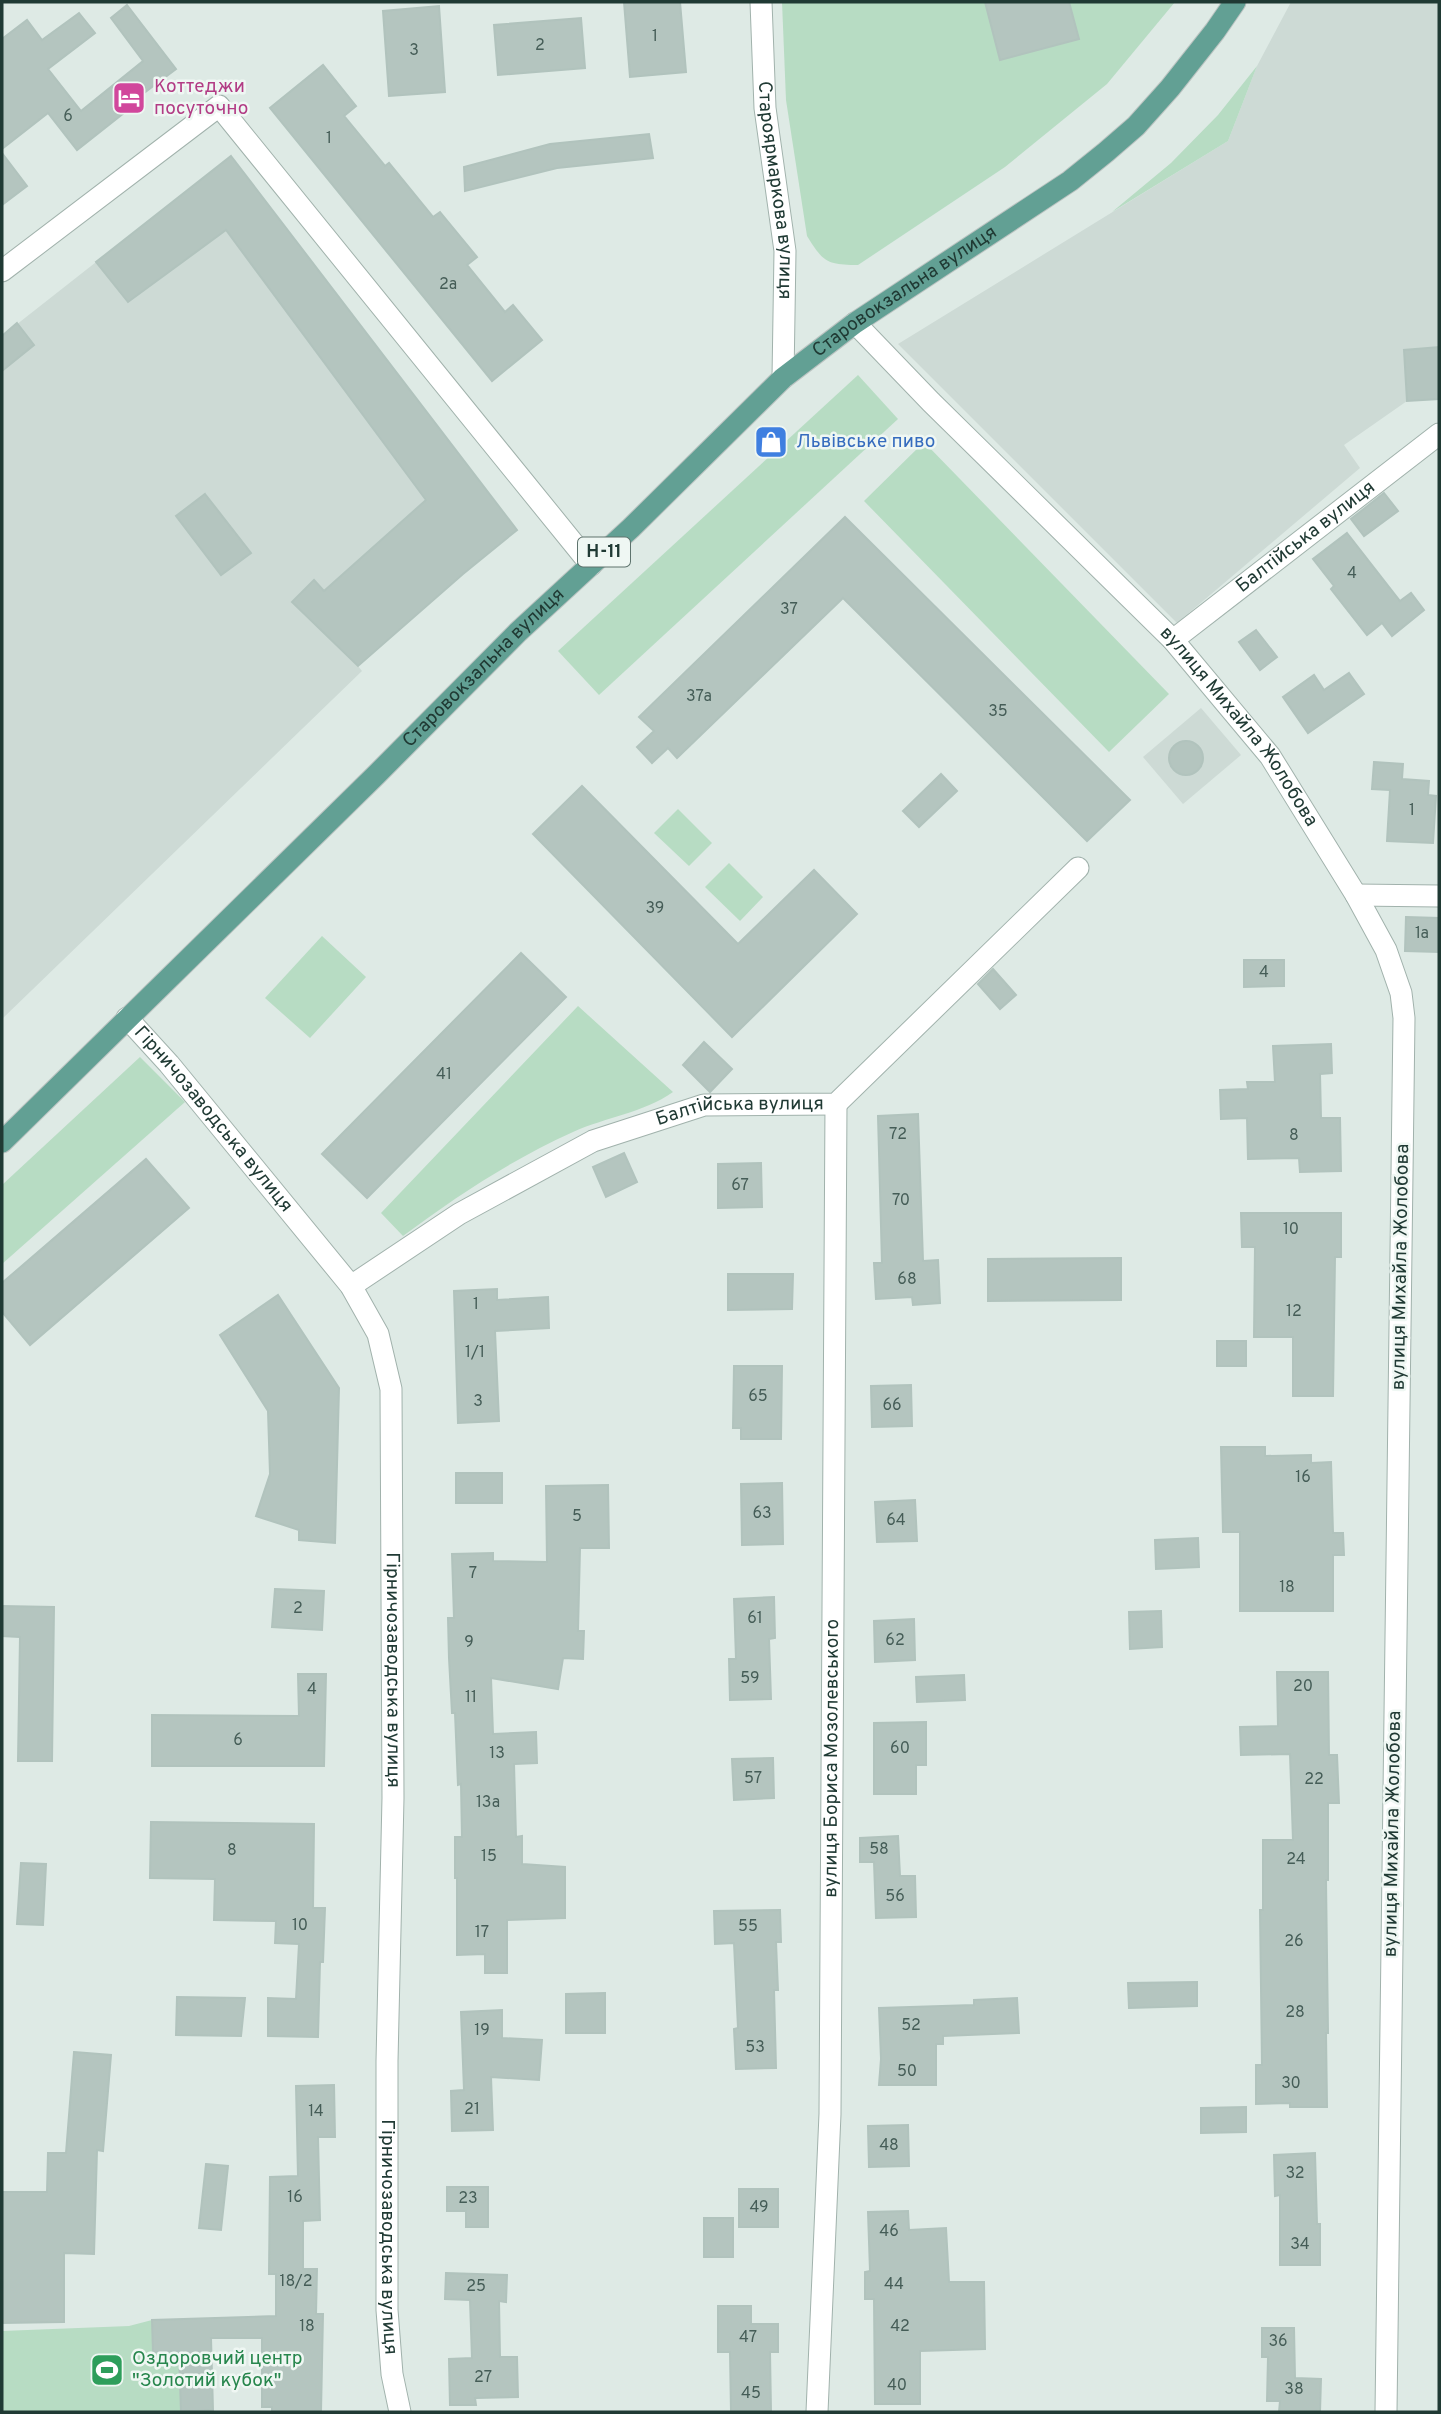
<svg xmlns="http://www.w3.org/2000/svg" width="1441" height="2414" font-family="Overpass,sans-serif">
	<rect width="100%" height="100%" fill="#deeae5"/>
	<g fill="#cddad5">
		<polygon points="1291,2 1439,2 1439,399 1407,401 1344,445 1360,468 1177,623 898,344 1228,141 1257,66"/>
		<polygon points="231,156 517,530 463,574 358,666 362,671 2,1019 2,336"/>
		<polygon points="1201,708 1241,755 1183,804 1143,757"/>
	</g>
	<g fill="#b7dcc3">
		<path d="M782,2H1175L1107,84L1005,167L858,265C827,265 823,262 807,236L786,100Z"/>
		<polygon points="1257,66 1228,141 1112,212 1171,163 1218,115"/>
		<polygon points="858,375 898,419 599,695 558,651"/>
		<polygon points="924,442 1169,694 1109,752 864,501"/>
		<polygon points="678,809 712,843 689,866 654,833"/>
		<polygon points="729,863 763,897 740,921 705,887"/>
		<polygon points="322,936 366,977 310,1038 265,998"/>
		<path d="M578,1006L673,1092C643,1113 606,1117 573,1132C511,1160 457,1196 403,1236L381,1213Z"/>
		<polygon points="140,1057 185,1102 2,1264 2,1185"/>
		<polygon points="210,2318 213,2412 2,2412 2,2331 129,2326 152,2320"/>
	</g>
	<g fill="#b4c5bf" stroke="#b1c3bd" stroke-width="2">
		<polygon points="624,2 680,2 686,72 630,77"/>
		<polygon points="985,2 1069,2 1079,39 1000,60"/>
		<polygon points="127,5 176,69 132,102 134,105 77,150 48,113 2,149 2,39 27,20 42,40 79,13 95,33 48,69 81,111 143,61 111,18"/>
		<polygon points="439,6 445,92 389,96 383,11"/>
		<polygon points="581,18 585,68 498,75 494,25"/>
		<polygon points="323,65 356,106 344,116 385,166 389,163 433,217 440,212 477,257 467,265 505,312 513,305 542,340 492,381 270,108"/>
		<polygon points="649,134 653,158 557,168 465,191 464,167 550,144"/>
		<polygon points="2,153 27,186 2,205"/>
		<polygon points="231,156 517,530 463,574 358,666 292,602 314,580 324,591 426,500 226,230 128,302 96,262"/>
		<polygon points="17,323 34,345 2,371 2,336"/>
		<polygon points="1439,347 1439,399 1407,401 1404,350"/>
		<polygon points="1384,493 1398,511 1364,536 1351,519"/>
		<polygon points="205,494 251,553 221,575 176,516"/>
		<polygon points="845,517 1130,800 1087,841 843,598 677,758 668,748 652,763 637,747 654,731 639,717"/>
		<polygon points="1347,533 1400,601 1411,593 1424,610 1392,636 1382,623 1367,635 1331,589 1334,586 1313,559"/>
		<polygon points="1256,630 1277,657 1260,670 1239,642"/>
		<polygon points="1349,673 1364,694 1308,733 1283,697 1314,675 1324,690"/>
		<circle cx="1186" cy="758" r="17"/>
		<polygon points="1374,762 1403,764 1402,779 1429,781 1428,795 1436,796 1433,843 1387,841 1390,790 1372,789"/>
		<polygon points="941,774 957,791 919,827 903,811"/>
		<polygon points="582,786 738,944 814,870 857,914 732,1037 533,834"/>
		<polygon points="1406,917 1439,918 1439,952 1405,951"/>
		<polygon points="521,953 566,997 367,1198 322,1154"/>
		<polygon points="1244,960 1284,960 1284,986 1244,987"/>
		<polygon points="993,969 1016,995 1000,1009 978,984"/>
		<polygon points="704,1042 732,1069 710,1092 683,1065"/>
		<polygon points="1331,1044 1332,1073 1320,1074 1321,1118 1340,1118 1341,1171 1300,1172 1299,1158 1248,1159 1247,1118 1221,1119 1220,1090 1248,1089 1247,1082 1275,1082 1273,1046"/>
		<polygon points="918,1114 923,1261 938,1260 940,1303 913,1305 912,1297 876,1299 874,1263 882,1263 878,1116"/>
		<polygon points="624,1153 637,1182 606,1197 593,1167"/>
		<polygon points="146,1159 189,1208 30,1345 2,1312 2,1283"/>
		<polygon points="761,1163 762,1207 718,1208 718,1164"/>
		<polygon points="1241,1213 1341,1213 1341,1257 1335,1257 1333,1396 1293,1396 1293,1337 1254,1337 1255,1247 1242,1247"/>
		<polygon points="1121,1258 1121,1300 988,1301 988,1259"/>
		<polygon points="728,1274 793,1274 792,1309 728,1310"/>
		<polygon points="497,1289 497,1300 548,1297 549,1328 495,1331 499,1421 458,1423 454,1291"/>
		<polygon points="278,1295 339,1388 335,1543 299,1540 299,1530 256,1516 270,1474 268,1411 220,1335"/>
		<rect x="1217" y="1341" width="29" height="25"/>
		<polygon points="734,1366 782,1366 781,1439 741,1439 741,1428 733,1428"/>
		<polygon points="911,1385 912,1426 872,1427 871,1386"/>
		<polygon points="1221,1447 1265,1447 1265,1456 1311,1455 1311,1463 1331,1462 1333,1533 1343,1533 1344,1555 1333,1555 1333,1611 1240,1611 1240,1532 1223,1532"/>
		<rect x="456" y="1473" width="46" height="30"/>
		<polygon points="782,1483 783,1544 742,1545 741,1484"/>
		<polygon points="608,1485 609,1548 580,1548 578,1631 584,1631 583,1659 563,1658 558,1689 491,1678 493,1734 536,1732 537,1763 514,1764 516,1837 522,1836 522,1864 565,1867 565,1918 507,1920 507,1973 485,1973 485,1954 457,1955 457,1878 455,1878 455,1837 462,1837 461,1784 458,1785 455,1713 452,1713 449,1658 448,1618 454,1618 452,1554 493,1553 493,1561 547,1562 546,1486"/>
		<polygon points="915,1500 917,1541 877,1542 875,1502"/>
		<polygon points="1198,1538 1199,1567 1156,1569 1155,1540"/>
		<polygon points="275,1589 324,1591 322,1630 272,1627"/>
		<polygon points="774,1597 775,1638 769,1639 771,1699 730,1700 729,1659 736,1659 734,1599"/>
		<polygon points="2,1606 54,1607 52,1761 18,1761 20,1637 2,1636"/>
		<polygon points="1161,1611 1162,1647 1130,1649 1129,1612"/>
		<polygon points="914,1619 915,1660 875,1662 874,1621"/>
		<polygon points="1277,1672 1328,1672 1329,1755 1337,1755 1339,1803 1328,1803 1328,1880 1326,1880 1328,2033 1326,2033 1327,2107 1290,2107 1290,2103 1256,2104 1256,2065 1262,2065 1260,1910 1263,1910 1263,1840 1293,1840 1290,1754 1241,1755 1240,1727 1278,1726"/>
		<polygon points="298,1674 326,1674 324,1766 152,1766 152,1715 299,1716"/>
		<polygon points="964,1675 965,1700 917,1702 916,1677"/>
		<polygon points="926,1722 926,1765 916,1765 916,1794 874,1794 874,1723"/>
		<polygon points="773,1758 774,1798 734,1800 732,1759"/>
		<polygon points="151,1822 314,1824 313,1908 325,1908 323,1962 320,1962 318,2037 268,2036 268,1998 296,1999 299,1944 275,1943 276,1921 214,1920 215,1879 150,1878"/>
		<polygon points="898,1836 900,1876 915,1876 916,1917 876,1918 874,1862 860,1862 860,1838"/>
		<polygon points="21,1863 46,1864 43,1925 17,1924"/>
		<polygon points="780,1910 781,1942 776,1942 778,1990 774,1990 776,2068 736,2069 734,2029 738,2028 734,1943 715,1944 714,1911"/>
		<polygon points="1197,1982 1197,2006 1129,2008 1128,1983"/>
		<polygon points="605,1993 605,2033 566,2033 566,1994"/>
		<polygon points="177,1997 245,1998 241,2036 176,2035"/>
		<polygon points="1017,1998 1019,2033 943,2036 943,2044 936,2044 936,2085 879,2085 881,2059 879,2008 974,2005 974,2000"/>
		<polygon points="502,2010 502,2038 542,2040 539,2080 491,2077 493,2130 452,2131 451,2091 464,2090 461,2012"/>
		<polygon points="74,2052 111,2055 103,2151 97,2150 94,2254 64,2253 64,2322 2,2323 2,2192 47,2192 48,2153 66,2153"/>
		<polygon points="334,2085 335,2137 318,2137 320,2220 303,2221 303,2269 317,2269 316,2314 323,2314 321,2412 272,2412 272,2407 262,2407 262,2338 211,2338 213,2410 181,2412 179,2351 153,2352 152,2320 276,2316 276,2274 269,2274 270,2177 298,2176 296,2086"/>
		<polygon points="1246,2107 1246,2132 1201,2133 1201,2108"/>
		<polygon points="908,2125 909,2166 869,2167 868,2126"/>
		<polygon points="1315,2153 1317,2224 1320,2224 1320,2265 1280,2265 1280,2195 1275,2196 1274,2155"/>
		<polygon points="206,2164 228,2166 221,2230 199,2228"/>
		<polygon points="447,2187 488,2187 488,2227 466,2227 466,2211 447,2211"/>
		<rect x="739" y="2189" width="39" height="38"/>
		<polygon points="908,2211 909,2230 946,2228 949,2282 984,2282 985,2349 920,2351 920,2404 875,2404 874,2299 865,2299 865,2272 870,2271 868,2212"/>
		<rect x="704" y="2218" width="29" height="39"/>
		<polygon points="446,2273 507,2275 506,2302 499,2301 500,2357 517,2357 518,2397 475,2398 476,2405 450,2405 449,2359 472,2358 470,2300 445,2299"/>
		<polygon points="718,2306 751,2306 751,2324 778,2324 778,2352 770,2352 771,2412 731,2412 730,2352 718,2352"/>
		<polygon points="1262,2328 1294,2328 1295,2378 1321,2379 1320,2412 1279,2412 1280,2401 1267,2401 1268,2357 1262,2357"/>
	</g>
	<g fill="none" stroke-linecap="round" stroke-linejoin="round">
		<defs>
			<g id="minor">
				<path id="s1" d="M761,2L765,108L785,251L783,378"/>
				<polyline points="2,271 219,106 591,565"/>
				<path id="s2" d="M855,323L931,402L1173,640L1270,756L1356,895L1386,950L1401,993L1404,1018L1386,2412"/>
				<path id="s3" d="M1173,640L1439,434"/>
				<polyline points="1356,895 1439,896"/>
				<path id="s4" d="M127,1018L169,1064L351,1286L378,1334L391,1389L393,1798L387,2061V2310L392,2374L400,2412"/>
				<path id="s5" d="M351,1286L459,1214L593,1141L704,1105L836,1104L1078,868"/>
				<path id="s6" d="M817,2412L830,2114L836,1104"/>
			</g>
			<g id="major">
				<path id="s7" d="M2,1142L376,775L518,632L631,528L783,378L855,323L1070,181L1106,152L1136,126L1170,88L1215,31L1235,2"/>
			</g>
		</defs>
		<use href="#minor" stroke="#a1b2ac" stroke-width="23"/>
		<use href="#major" stroke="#bcc4c2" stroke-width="23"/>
		<use href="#minor" stroke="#fff" stroke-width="21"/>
		<use href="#major" stroke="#62a094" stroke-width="21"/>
	</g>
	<defs>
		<symbol id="hotel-square" viewBox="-11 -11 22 22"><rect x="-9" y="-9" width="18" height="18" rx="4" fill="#d1479c" stroke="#eff7f3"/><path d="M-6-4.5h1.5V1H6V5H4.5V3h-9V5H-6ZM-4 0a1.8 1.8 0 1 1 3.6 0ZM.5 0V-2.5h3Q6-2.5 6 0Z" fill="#fff"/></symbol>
		<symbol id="shop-square" viewBox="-11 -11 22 22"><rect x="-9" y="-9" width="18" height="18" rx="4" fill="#3f7fe0" stroke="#eff7f3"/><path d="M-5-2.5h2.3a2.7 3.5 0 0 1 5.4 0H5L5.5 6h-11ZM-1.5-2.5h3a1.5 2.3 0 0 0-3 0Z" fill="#fff"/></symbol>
		<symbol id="stadium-square" viewBox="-11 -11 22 22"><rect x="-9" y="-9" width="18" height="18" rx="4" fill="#2e9e5b" stroke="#eff7f3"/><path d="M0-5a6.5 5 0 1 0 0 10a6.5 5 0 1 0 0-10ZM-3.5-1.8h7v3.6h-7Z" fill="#fff"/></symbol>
	</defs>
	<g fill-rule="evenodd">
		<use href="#hotel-square" x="110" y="79" width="38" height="38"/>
		<use href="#shop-square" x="752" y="423" width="38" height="38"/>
		<use href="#stadium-square" x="88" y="2351" width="38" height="38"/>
	</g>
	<g text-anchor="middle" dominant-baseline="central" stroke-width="5" stroke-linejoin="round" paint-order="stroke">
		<g font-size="16" fill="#455d57">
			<text x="655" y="37">1</text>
			<text x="540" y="46">2</text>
			<text x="414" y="51">3</text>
			<text x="68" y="117">6</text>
			<text x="329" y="139">1</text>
			<text x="448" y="285">2а</text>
			<text x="1352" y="574">4</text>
			<text x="789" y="610">37</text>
			<text x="699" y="697">37а</text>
			<text x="998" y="712">35</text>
			<text x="1412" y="811">1</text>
			<text x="655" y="909">39</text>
			<text x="1422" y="934">1а</text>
			<text x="1264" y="973">4</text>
			<text x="444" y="1075">41</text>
			<text x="898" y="1135">72</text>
			<text x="1294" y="1136">8</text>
			<text x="740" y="1186">67</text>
			<text x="901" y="1201">70</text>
			<text x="1291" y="1230">10</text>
			<text x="907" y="1280">68</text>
			<text x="476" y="1305">1</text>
			<text x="1294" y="1312">12</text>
			<text x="475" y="1353">1/1</text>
			<text x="758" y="1397">65</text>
			<text x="478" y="1402">3</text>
			<text x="892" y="1406">66</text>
			<text x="1303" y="1478">16</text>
			<text x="762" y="1514">63</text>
			<text x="577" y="1517">5</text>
			<text x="896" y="1521">64</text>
			<text x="473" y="1574">7</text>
			<text x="1287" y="1588">18</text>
			<text x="298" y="1609">2</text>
			<text x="755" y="1619">61</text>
			<text x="895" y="1641">62</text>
			<text x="469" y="1643">9</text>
			<text x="750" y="1679">59</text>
			<text x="1303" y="1687">20</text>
			<text x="312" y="1690">4</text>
			<text x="471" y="1698">11</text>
			<text x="238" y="1741">6</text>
			<text x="900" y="1749">60</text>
			<text x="497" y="1754">13</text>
			<text x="753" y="1779">57</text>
			<text x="1314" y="1780">22</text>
			<text x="488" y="1803">13а</text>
			<text x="879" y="1850">58</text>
			<text x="232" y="1851">8</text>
			<text x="489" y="1857">15</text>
			<text x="1296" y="1860">24</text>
			<text x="895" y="1897">56</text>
			<text x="300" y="1926">10</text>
			<text x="748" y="1927">55</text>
			<text x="482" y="1933">17</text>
			<text x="1294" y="1942">26</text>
			<text x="1295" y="2013">28</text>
			<text x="911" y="2026">52</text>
			<text x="482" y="2031">19</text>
			<text x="755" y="2048">53</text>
			<text x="907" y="2072">50</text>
			<text x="1291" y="2084">30</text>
			<text x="472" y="2110">21</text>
			<text x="316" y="2112">14</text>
			<text x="889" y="2146">48</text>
			<text x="1295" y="2174">32</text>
			<text x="295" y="2198">16</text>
			<text x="468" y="2199">23</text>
			<text x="759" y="2208">49</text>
			<text x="889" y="2232">46</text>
			<text x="1300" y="2245">34</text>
			<text x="296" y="2282">18/2</text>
			<text x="894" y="2285">44</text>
			<text x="476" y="2287">25</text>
			<text x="307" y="2327">18</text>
			<text x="900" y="2327">42</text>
			<text x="748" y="2338">47</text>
			<text x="1278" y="2342">36</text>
			<text x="483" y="2378">27</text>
			<text x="897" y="2386">40</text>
			<text x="1294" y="2390">38</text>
			<text x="751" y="2394">45</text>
		</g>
		<rect fill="#eff7f3" stroke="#5e736d" stroke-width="2" x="578" y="537.5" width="52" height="29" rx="5"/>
		<g font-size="18" font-weight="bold" fill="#203a34">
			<text x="604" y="552">Н-11</text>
		</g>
		<g font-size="19" fill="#b23c85" stroke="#eff7f3" text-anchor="start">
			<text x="154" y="87">Коттеджи<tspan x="154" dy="22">посуточно</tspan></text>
		</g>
		<g font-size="19" fill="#203a34" stroke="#eff7f3">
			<text stroke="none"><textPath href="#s1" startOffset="189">Староярмаркова вулиця</textPath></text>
			<text stroke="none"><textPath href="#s7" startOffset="1242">Старовокзальна вулиця</textPath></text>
			<text stroke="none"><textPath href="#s3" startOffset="168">Балтійська вулиця</textPath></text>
			<text stroke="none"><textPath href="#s7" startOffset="676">Старовокзальна вулиця</textPath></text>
			<text stroke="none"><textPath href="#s2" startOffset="558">вулиця Михайла Жолобова</textPath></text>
			<text stroke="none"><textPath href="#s5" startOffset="434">Балтійська вулиця</textPath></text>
			<text stroke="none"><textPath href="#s4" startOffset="133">Гірничозаводська вулиця</textPath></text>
			<text transform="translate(1401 1267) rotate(-89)">вулиця Михайла Жолобова</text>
			<text stroke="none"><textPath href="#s4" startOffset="742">Гірничозаводська вулиця</textPath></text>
			<text stroke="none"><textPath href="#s6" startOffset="654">вулиця Бориса Мозолевського</textPath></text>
			<text transform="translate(1393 1834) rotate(-89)">вулиця Михайла Жолобова</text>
			<text stroke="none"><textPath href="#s4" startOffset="1309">Гірничозаводська вулиця</textPath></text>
		</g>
		<g font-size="19" fill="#366cbe" stroke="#eff7f3" text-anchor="start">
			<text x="796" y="442">Львівське пиво</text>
		</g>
		<g font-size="19" fill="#27864d" stroke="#eff7f3" text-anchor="start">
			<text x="132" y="2359">Оздоровчий центр<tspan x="132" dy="22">"Золотий кубок"</tspan></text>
		</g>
	</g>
	<rect width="1441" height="2414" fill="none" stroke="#203a34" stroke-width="7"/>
</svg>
